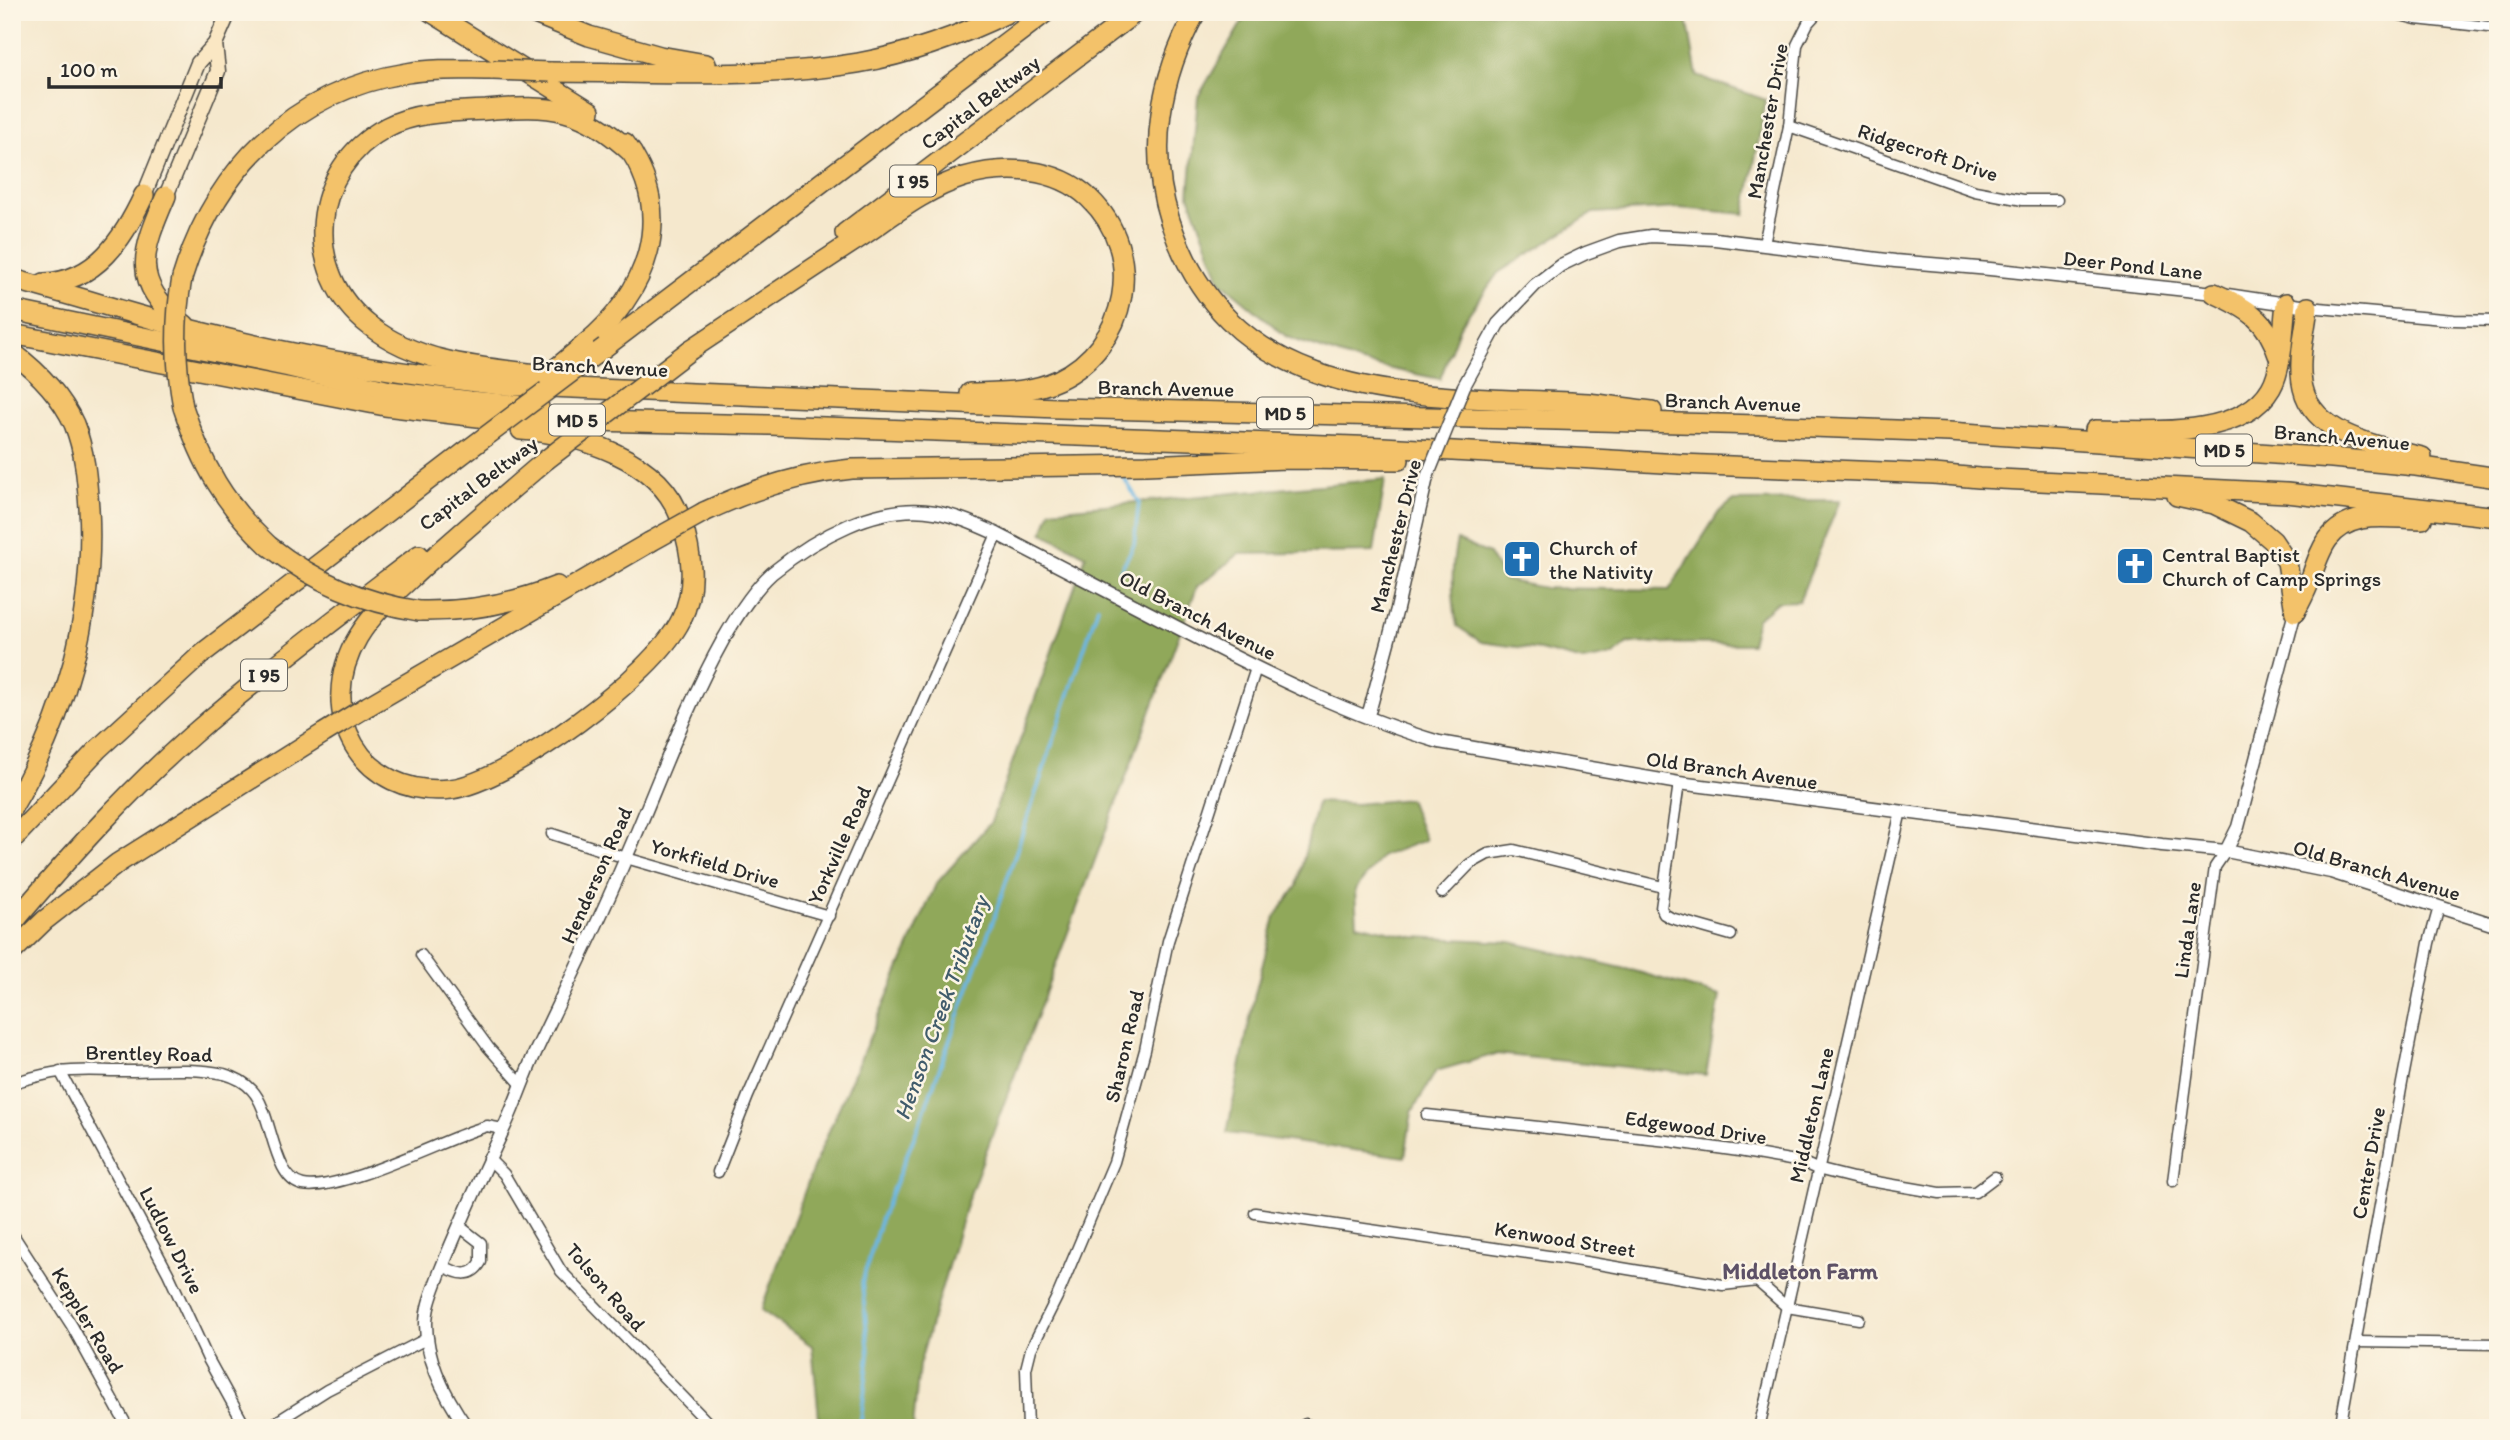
<svg xmlns="http://www.w3.org/2000/svg" width="2510" height="1440" font-family="Itim,sans-serif">
	<rect width="100%" height="100%" fill="#fcf5e5"/>
	<filter id="ink" filterUnits="userSpaceOnUse"><feTurbulence type="fractalNoise" baseFrequency=".0143" numOctaves="2"/><feDisplacementMap in="SourceGraphic" scale="14" xChannelSelector="R" yChannelSelector="G"/><feConvolveMatrix kernelMatrix="1 2 1 2 8 2 1 2 1" color-interpolation-filters="sRGB"/></filter>
	<filter id="wash" filterUnits="userSpaceOnUse"><feTurbulence type="fractalNoise" baseFrequency=".00686" numOctaves="4" result="noise"/><feDisplacementMap in="SourceGraphic" scale="28" xChannelSelector="R" yChannelSelector="G"/><feGaussianBlur stdDeviation="1.57" result="paint"/><feColorMatrix in="noise" values="0 0 0 0 0 0 0 0 0 0 0 0 0 0 0 0 0 1.4 0 .05"/><feComposite in="paint" operator="in"/></filter>
	<g filter="url(#wash)">
		<rect width="100%" height="100%" fill="#f5e8cd"/>
		<g fill="#90a85a" stroke="#5e6a42" stroke-width="2">
			<polygon points="1248,12 1686,12 1697,76 1766,100 1745,214 1679,208 1593,213 1498,273 1460,326 1440,379 1362,363 1287,337 1221,282 1189,195 1198,97"/>
			<polygon points="1385,479 1374,552 1239,554 1197,587 966,1205 919,1365 913,1428 820,1428 812,1346 761,1310 815,1163 936,884 991,822 1086,555 1043,533 1051,510"/>
			<path d="M1840,500L1799,601L1777,602L1757,619L1751,644L1627,643L1614,655L1583,661L1540,650L1481,642L1457,626C1452,597 1450,569 1457,540L1489,554L1504,580L1545,588L1669,590L1719,512L1733,501Z"/>
			<polygon points="1409,799 1425,840 1382,856 1355,890 1357,924 1413,937 1511,942 1635,971 1720,996 1706,1075 1496,1054 1436,1071 1412,1112 1405,1157 1227,1133 1254,998 1275,917 1297,886 1317,802 1356,804"/>
		</g>
		<g fill="none" stroke-linecap="round" stroke-linejoin="round">
			<g stroke="#6bb8e5" stroke-width="3.5">
				<polyline points="1120,571 1134,545 1139,502 1122,475"/>
				<polyline points="860,1428 869,1354 862,1283 881,1218 919,1125 995,915 1098,607"/>
			</g>
		</g>
	</g>
	<g filter="url(#ink)">
		<g fill="none" stroke-linecap="round" stroke-linejoin="round">
			<defs>
				<g id="minor">
					<polyline points="2389,12 2416,19 2498,28"/>
					<polyline points="1789,126 1975,191 2023,200 2057,200"/>
					<polyline points="1764,244 1789,126 1797,45 1808,23 1818,12"/>
					<polyline points="2308,307 2454,320 2498,321"/>
					<polyline points="1679,783 1661,908 1664,914 1671,918 1731,935"/>
					<polyline points="552,834 626,858 829,916"/>
					<polyline points="1442,893 1470,864 1488,854 1514,850 1663,887"/>
					<polyline points="421,955 488,1047 521,1084"/>
					<polyline points="60,1071 168,1273 207,1357 246,1428"/>
					<path d="M12,1083C27,1079 43,1074 59,1072C80,1069 102,1071 123,1071C156,1071 192,1067 224,1074C235,1077 245,1082 252,1090C273,1112 272,1179 303,1185C339,1192 437,1143 475,1130L487,1126L503,1129"/>
					<polyline points="1427,1115 1668,1141 1739,1151 1801,1162 1817,1169 1853,1178 1940,1193 1975,1192 1995,1177"/>
					<polyline points="488,1158 504,1174 561,1271 713,1428"/>
					<polyline points="718,1172 748,1096 997,534"/>
					<polyline points="2173,1181 2215,867 2226,851"/>
					<polyline points="1255,1213 1562,1258 1723,1285 1757,1281 1787,1307 1859,1319"/>
					<polyline points="12,1233 72,1326 128,1428"/>
					<path d="M443,1266C458,1274 471,1279 481,1262V1243L459,1226"/>
					<polyline points="2356,1342 2498,1344"/>
					<polyline points="267,1428 327,1390 428,1338"/>
					<polyline points="1028,1428 1026,1369 1031,1349 1057,1297 1114,1162 1145,1050 1168,941 1256,668"/>
					<polyline points="1299,1428 1306,1424 1316,1428"/>
					<polyline points="1759,1428 1901,811"/>
					<polyline points="2340,1428 2402,1083 2429,943 2439,907"/>
				</g>
				<g id="tertiary">
					<polyline points="1464,386 1498,324 1535,285 1561,265 1586,253 1619,241 1651,236 1715,239 1895,261 1990,269 2214,293 2308,307"/>
					<polyline points="1367,716 1370,709 1397,609 1427,477"/>
					<polyline points="2226,851 2238,827 2295,612"/>
					<path d="M467,1428C446,1398 426,1361 426,1324C426,1306 434,1289 440,1272C459,1224 481,1177 503,1130C515,1105 523,1079 535,1053C566,987 600,921 628,853C659,782 685,708 723,640C736,617 752,591 772,573C815,538 878,502 935,512C957,516 977,525 997,534C1060,567 1123,599 1186,632C1267,674 1351,716 1439,742L1679,783L2162,845L2226,851L2331,872L2498,926"/>
				</g>
				<g id="secondary">
					<polyline points="144,195 198,63 215,44 229,12"/>
					<polyline points="166,196 218,71 215,44"/>
				</g>
				<g id="motorway">
					<polyline points="431,12 590,111"/>
					<polyline points="530,12 589,36 660,56 706,64"/>
					<path d="M1196,12C1160,77 1147,150 1170,221C1233,413 1426,394 1588,403C1609,405 1631,409 1652,411"/>
					<path d="M550,72C652,72 757,80 858,63C910,54 962,35 1009,12"/>
					<path d="M166,196C142,252 129,282 185,325"/>
					<polyline points="845,233 1136,12"/>
					<path d="M182,278C215,170 292,91 407,73C435,68 464,70 493,70"/>
					<path d="M12,279C72,295 132,314 192,330C293,356 397,373 501,385L1058,408L1760,425L1949,432L2332,458L2416,466L2498,478"/>
					<path d="M44,283C96,282 124,238 144,195"/>
					<path d="M2214,293C2247,308 2267,319 2278,355"/>
					<path d="M2308,307C2305,333 2297,362 2303,388C2314,436 2382,447 2422,457"/>
					<polyline points="12,310 289,367 390,391 470,401 539,407"/>
					<polyline points="12,334 385,406 495,419 770,425 1383,447 1681,464 1934,474 1979,478 2287,493 2498,517"/>
					<path d="M584,345C647,294 678,215 625,143"/>
					<polyline points="605,347 1046,12"/>
					<path d="M690,350C746,313 802,275 859,238C892,216 925,189 964,177C1005,165 1056,167 1089,198C1147,253 1128,347 1058,380C1030,393 1000,392 970,393"/>
					<path d="M12,352C37,371 61,395 74,424C85,451 87,480 89,508C95,614 66,717 12,808"/>
					<path d="M547,375C488,368 419,365 370,326C300,272 310,168 387,127C417,111 454,112 486,110C551,104 583,107 632,153"/>
					<path d="M183,407C202,465 225,505 269,546"/>
					<path d="M521,430C578,434 661,458 681,520C692,553 697,587 681,620C654,675 511,781 451,789C361,799 313,712 358,637C375,609 401,588 424,566C464,530 505,495 546,460"/>
					<path d="M2095,430C2146,430 2241,440 2271,388C2283,368 2283,327 2286,303"/>
					<polyline points="2177,496 2214,504 2251,522 2273,541 2287,562 2295,612"/>
					<path d="M704,512C752,489 799,474 852,469L1146,465L1286,459L1399,460"/>
					<path d="M419,611C468,612 512,604 557,586"/>
					<path d="M2295,612C2300,603 2305,593 2309,583C2320,553 2325,527 2361,519C2380,515 2403,519 2422,519"/>
					<polyline points="368,706 650,542"/>
					<polyline points="12,840 98,749 204,652 465,452"/>
					<path d="M12,924C68,858 126,793 191,736C264,672 342,614 419,555"/>
					<polyline points="12,952 45,920 118,863 324,733"/>
				</g>
			</defs>
			<use href="#minor" stroke="#494743" stroke-width="13"/>
			<use href="#tertiary" stroke="#494743" stroke-width="15"/>
			<use href="#secondary" stroke="#494743" stroke-width="17"/>
			<use href="#motorway" stroke="#494743" stroke-width="22"/>
			<use href="#minor" stroke="#fff" stroke-width="10"/>
			<use href="#tertiary" stroke="#fff" stroke-width="12"/>
			<use href="#secondary" stroke="#fae7c3" stroke-width="14"/>
			<use href="#motorway" stroke="#f3c26a" stroke-width="19"/>
			<defs>
				<polyline id="tertiary-bridge" points="1427,477 1464,386"/>
				<g id="motorway-bridge">
					<polyline points="493,70 550,72"/>
					<path d="M182,278C174,322 175,364 183,407"/>
					<polyline points="547,376 584,345"/>
					<polyline points="465,452 605,347"/>
					<polyline points="546,460 690,350"/>
					<polyline points="650,542 704,512"/>
					<path d="M269,546C315,582 362,602 419,611"/>
					<polyline points="324,733 368,706"/>
				</g>
			</defs>
			<use href="#tertiary-bridge" stroke="#494743" stroke-width="15" stroke-linecap="butt"/>
			<use href="#motorway-bridge" stroke="#494743" stroke-width="22" stroke-linecap="butt"/>
			<use href="#tertiary-bridge" stroke="#fff" stroke-width="12"/>
			<use href="#motorway-bridge" stroke="#f3c26a" stroke-width="19"/>
		</g>
	</g>
	<defs>
		<symbol id="church-square" viewBox="-11 -11 22 22"><rect x="-9" y="-9" width="18" height="18" rx="4" fill="#1f6fb2" stroke="#fcf5e5"/><path d="M-1.2-6h2.4v3.5h3.3v2.4h-3.3V6h-2.4V-.1h-3.3v-2.4h3.3Z" fill="#fff"/></symbol>
	</defs>
	<g fill-rule="evenodd">
		<use href="#church-square" x="1500" y="537" width="44" height="44"/>
		<use href="#church-square" x="2113" y="544" width="44" height="44"/>
	</g>
	<g text-anchor="middle" dominant-baseline="central" stroke-width="5" stroke-linejoin="round" paint-order="stroke">
		<g fill="#fcf5e5" stroke="#6a6863" stroke-width="2">
			<rect x="890" y="165.5" width="46" height="31" rx="5"/>
			<rect x="1257" y="397.5" width="56" height="31" rx="5"/>
			<rect x="549" y="404.5" width="56" height="31" rx="5"/>
			<rect x="2196" y="434.5" width="56" height="31" rx="5"/>
			<rect x="241" y="659.5" width="46" height="31" rx="5"/>
		</g>
		<g font-size="19" font-weight="bold" fill="#2b2b2b">
			<text x="913" y="181">I 95</text>
			<text x="1285" y="413">MD 5</text>
			<text x="577" y="420">MD 5</text>
			<text x="2224" y="450">MD 5</text>
			<text x="264" y="675">I 95</text>
		</g>
		<g font-size="21" fill="#2b2b2b" stroke="#fcf5e5">
			<text transform="translate(980 102) rotate(-37)">Capital Beltway</text>
			<text transform="translate(1767 121) rotate(-80)">Manchester Drive</text>
			<text transform="translate(1928 152) rotate(18)">Ridgecroft Drive</text>
			<text transform="translate(2133 265) rotate(6)">Deer Pond Lane</text>
			<text transform="translate(600 366) rotate(3)">Branch Avenue</text>
			<text transform="translate(1166 388) rotate(1)">Branch Avenue</text>
			<text transform="translate(1733 402) rotate(2)">Branch Avenue</text>
			<text transform="translate(2342 437) rotate(5)">Branch Avenue</text>
			<text transform="translate(478 483) rotate(-37)">Capital Beltway</text>
			<text transform="translate(1395 536) rotate(-76)">Manchester Drive</text>
			<text transform="translate(1198 615) rotate(27)">Old Branch Avenue</text>
			<text transform="translate(1732 770) rotate(8)">Old Branch Avenue</text>
			<text transform="translate(839 845) rotate(-66)">Yorkville Road</text>
			<text transform="translate(715 863) rotate(16)">Yorkfield Drive</text>
			<text transform="translate(2377 870) rotate(16)">Old Branch Avenue</text>
			<text transform="translate(596 875) rotate(-66)">Henderson Road</text>
			<text transform="translate(2187 930) rotate(-82)">Linda Lane</text>
			<text transform="translate(1124 1046) rotate(-77)">Sharon Road</text>
			<text transform="translate(149 1053) rotate(1)">Brentley Road</text>
			<text transform="translate(1811 1115) rotate(-77)">Middleton Lane</text>
			<text transform="translate(1696 1127) rotate(8)">Edgewood Drive</text>
			<text transform="translate(2368 1163) rotate(-80)">Center Drive</text>
			<text transform="translate(1565 1239) rotate(9)">Kenwood Street</text>
			<text transform="translate(172 1240) rotate(63)">Ludlow Drive</text>
			<text transform="translate(606 1287) rotate(49)">Tolson Road</text>
			<text transform="translate(88 1320) rotate(59)">Keppler Road</text>
		</g>
		<g font-size="21" fill="#2b2b2b" stroke="#fcf5e5" text-anchor="start">
			<text x="1549" y="547">Church of<tspan x="1549" dy="24">the Nativity</tspan></text>
			<text x="2162" y="554">Central Baptist<tspan x="2162" dy="24">Church of Camp Springs</tspan></text>
		</g>
		<g font-size="23" font-style="italic" fill="#415c6c" stroke="#fcf5e5">
			<text transform="translate(941 1008) rotate(-70)">Henson Creek Tributary</text>
		</g>
		<g font-size="23" font-weight="bold" fill="#5d5166" stroke="#fcf5e5">
			<text x="1800" y="1271">Middleton Farm</text>
		</g>
	</g>
	<rect width="2510" height="1440" fill="none" stroke="#fcf5e5" stroke-width="42"/>
	<path d="M49 77v10h172v-10" fill="none" stroke="#2b2b2b" stroke-width="3.5"/>
	<text x="60" y="77" font-size="21" fill="#2b2b2b" stroke="#fcf5e5" stroke-width="5" paint-order="stroke">100 m</text>
</svg>
